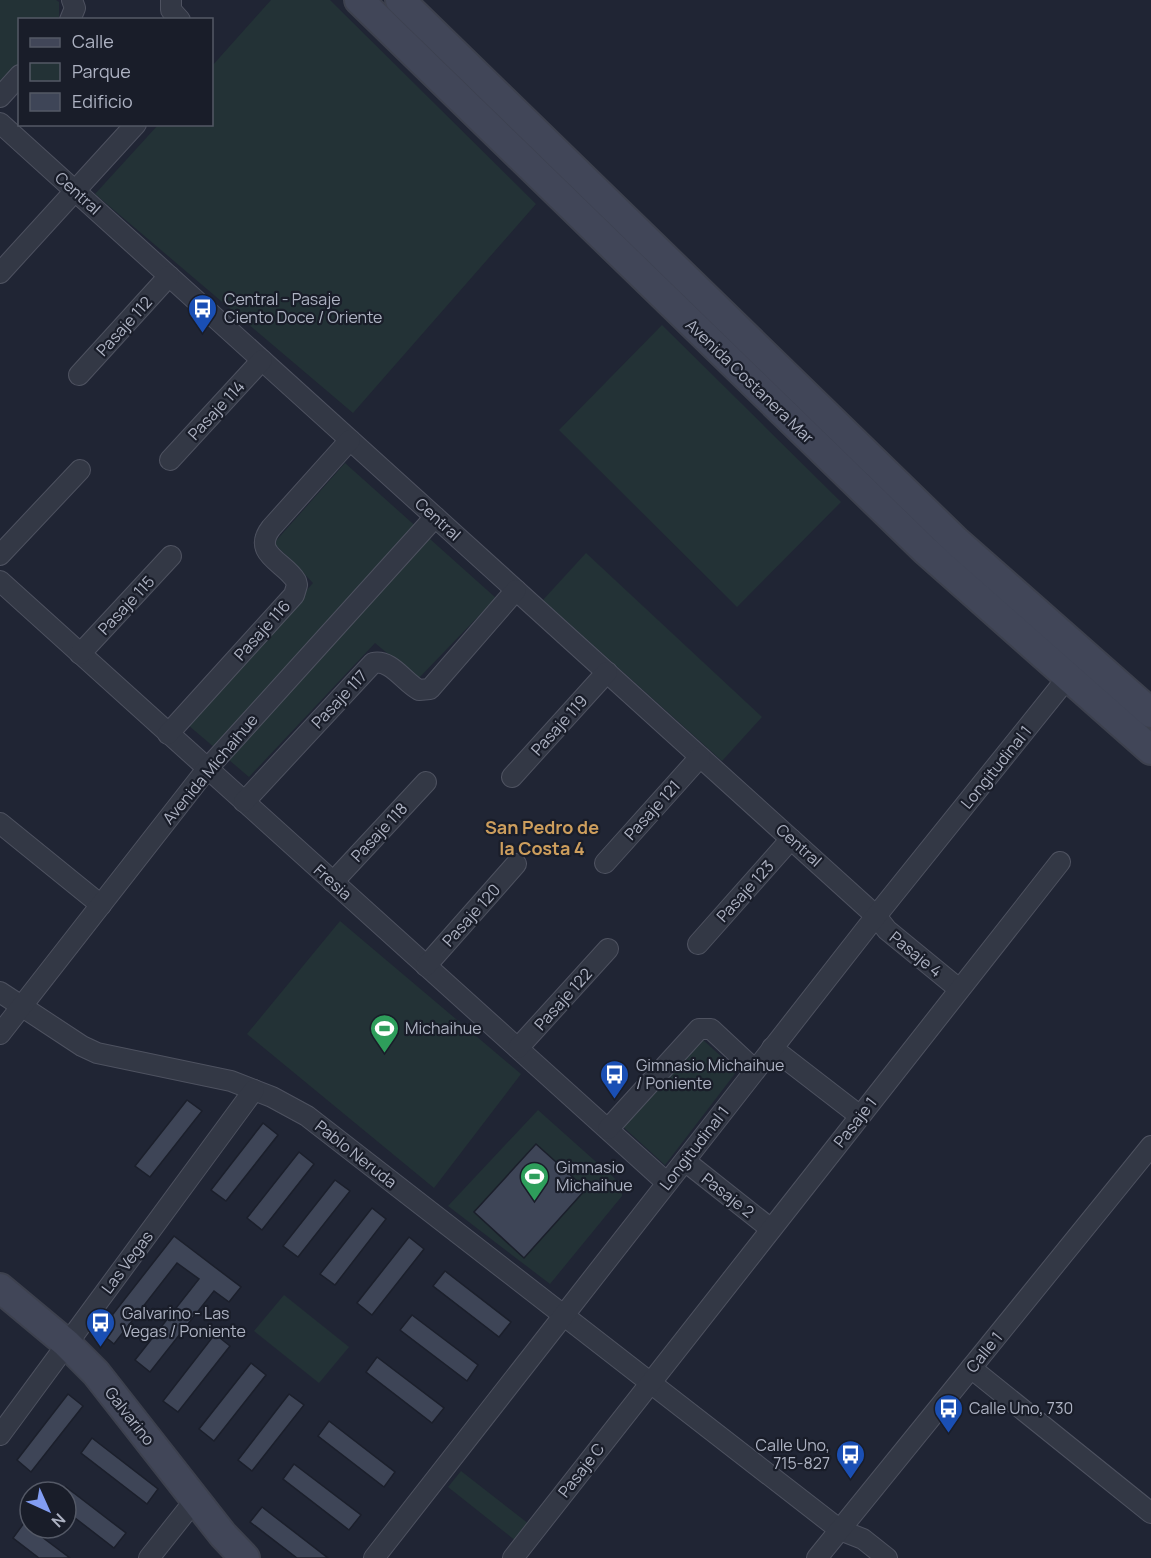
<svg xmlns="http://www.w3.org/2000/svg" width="1151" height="1558" font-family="Manrope,sans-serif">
	<rect width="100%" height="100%" fill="#202534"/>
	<g fill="#233236">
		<polygon points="0,0 56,0 59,2 59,17 57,19 20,20 19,63 0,86"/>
		<polygon points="271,0 330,0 536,204 353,413 95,194 158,125 212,124 212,66"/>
		<polygon points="662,325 841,502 737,607 559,430"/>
		<polygon points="345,463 496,598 418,679 375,643 249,777 188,725 313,583 274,543"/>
		<polygon points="586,553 762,717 722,761 543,600"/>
		<polygon points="340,921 521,1074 434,1188 247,1034"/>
		<polygon points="701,1038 737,1071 665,1165 620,1124"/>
		<polygon points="538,1110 622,1185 622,1196 550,1284 448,1206"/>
		<polygon points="284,1295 349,1347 319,1383 254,1331"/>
		<polygon points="461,1471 529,1524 516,1541 448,1487"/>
	</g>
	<g fill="#3e4557" stroke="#1b1f2b" stroke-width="1.5">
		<polygon points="187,1100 202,1111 150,1177 135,1166"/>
		<polygon points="263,1123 278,1135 226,1201 211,1190"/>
		<polygon points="536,1144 586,1189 524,1258 474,1212"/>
		<polygon points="299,1152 314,1164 262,1230 247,1218"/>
		<polygon points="335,1180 350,1191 298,1257 283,1246"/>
		<polygon points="372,1208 386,1219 335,1285 320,1274"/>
		<polygon points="174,1236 241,1287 229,1302 214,1291 150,1372 135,1360 199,1279 177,1263 114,1344 99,1332"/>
		<polygon points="409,1237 424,1249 372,1315 357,1303"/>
		<polygon points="445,1271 511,1322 499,1337 433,1286"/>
		<polygon points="412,1315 478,1365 467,1381 400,1330"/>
		<polygon points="215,1334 230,1346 178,1412 163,1401"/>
		<polygon points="377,1357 444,1408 432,1423 366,1372"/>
		<polygon points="251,1363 266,1375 214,1441 199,1429"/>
		<polygon points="68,1394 83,1406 31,1472 17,1460"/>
		<polygon points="289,1394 304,1405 252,1471 238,1460"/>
		<polygon points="329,1421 395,1472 384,1487 318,1436"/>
		<polygon points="92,1438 158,1489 147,1504 81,1453"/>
		<polygon points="294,1464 361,1515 349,1530 283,1479"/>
		<polygon points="66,1487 126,1533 114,1548 66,1511"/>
		<polygon points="262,1507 328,1558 297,1558 250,1522"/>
		<polygon points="24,1523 30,1528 70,1558 39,1558 13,1538"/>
	</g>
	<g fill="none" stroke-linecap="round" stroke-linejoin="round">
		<defs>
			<g id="street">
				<polyline points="171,0 171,10 180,20"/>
				<polyline points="70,20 75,8 72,0"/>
				<polyline points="0,97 20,75"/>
				<polyline points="0,123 876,916 887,930 959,989"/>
				<polyline points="0,273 136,124"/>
				<polyline points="79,375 169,276"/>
				<polyline points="170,460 262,360"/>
				<polyline points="0,555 80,470"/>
				<polyline points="0,581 667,1183"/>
				<polyline points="80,654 171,556"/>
				<path d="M168,734L294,595L297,585L296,581C285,562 251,554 271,528L350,440"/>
				<polyline points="512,777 607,672"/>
				<path d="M244,802L373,663C391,659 404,682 419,690L430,689L516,590"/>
				<polyline points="0,823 101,905"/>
				<polyline points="605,863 700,757"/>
				<polyline points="333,882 426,782"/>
				<polyline points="698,944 791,839"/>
				<polyline points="426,966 516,864"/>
				<polyline points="0,992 82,1046 97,1053 231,1081 272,1097 307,1116 840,1530 863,1539 887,1558"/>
				<polyline points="0,1034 207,769 435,517"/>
				<polyline points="518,1048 608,949"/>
				<polyline points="772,1048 860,1116"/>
				<polyline points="608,1129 699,1029 711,1029 755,1070"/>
				<polyline points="685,1161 771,1229"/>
				<polyline points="971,1368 1151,1513"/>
				<polyline points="0,1435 254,1090"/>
				<polyline points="149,1558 195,1500"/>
				<polyline points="374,1558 876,916 1076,667"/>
				<polyline points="513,1558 1060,862"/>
				<polyline points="817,1558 1151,1146"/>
			</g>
			<g id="secondary">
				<polyline points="359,0 925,550 1151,750"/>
				<polyline points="400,0 956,541 1151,713"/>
				<polyline points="0,1288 66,1343 96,1373 223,1535 245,1558"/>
			</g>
		</defs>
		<use href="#street" stroke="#4e5260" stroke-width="22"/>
		<use href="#secondary" stroke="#3d414e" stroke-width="32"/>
		<use href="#street" stroke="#333845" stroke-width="20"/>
		<use href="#secondary" stroke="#414658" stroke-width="28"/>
	</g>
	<defs>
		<symbol id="bus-pin" viewBox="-11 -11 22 30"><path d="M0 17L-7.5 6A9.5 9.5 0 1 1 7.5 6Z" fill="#1a4fb4" stroke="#191d29"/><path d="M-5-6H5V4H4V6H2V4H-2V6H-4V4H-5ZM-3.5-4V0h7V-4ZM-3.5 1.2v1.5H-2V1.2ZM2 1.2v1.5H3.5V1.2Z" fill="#fff"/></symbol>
		<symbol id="stadium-pin" viewBox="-11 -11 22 30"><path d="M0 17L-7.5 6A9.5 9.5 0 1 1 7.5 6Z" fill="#2e9e5b" stroke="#191d29"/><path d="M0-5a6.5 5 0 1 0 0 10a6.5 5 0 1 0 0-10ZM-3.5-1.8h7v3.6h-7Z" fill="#fff"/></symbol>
	</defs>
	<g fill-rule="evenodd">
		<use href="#bus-pin" x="186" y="292" width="33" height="45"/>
		<use href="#stadium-pin" x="368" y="1012" width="33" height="45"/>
		<use href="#bus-pin" x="598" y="1058" width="33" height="45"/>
		<use href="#stadium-pin" x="518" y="1160" width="33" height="45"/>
		<use href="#bus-pin" x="84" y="1306" width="33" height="45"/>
		<use href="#bus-pin" x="932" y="1392" width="33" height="45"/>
		<use href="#bus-pin" x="834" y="1438" width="33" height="45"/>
	</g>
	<g text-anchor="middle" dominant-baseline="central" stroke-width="4.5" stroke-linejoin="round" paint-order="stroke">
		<g font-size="16" fill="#adb2c2" stroke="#191d29">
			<text transform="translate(78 193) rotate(42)">Central</text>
			<text transform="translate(124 326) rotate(-48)">Pasaje 112</text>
			<text transform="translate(750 381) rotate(44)">Avenida Costanera Mar</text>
			<text transform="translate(216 410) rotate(-47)">Pasaje 114</text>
			<text transform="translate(438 519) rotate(42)">Central</text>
			<text transform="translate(126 605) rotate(-47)">Pasaje 115</text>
			<text transform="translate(262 630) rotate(-48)">Pasaje 116</text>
			<text transform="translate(339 699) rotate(-47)">Pasaje 117</text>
			<text transform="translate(559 725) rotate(-48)">Pasaje 119</text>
			<text transform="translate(996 767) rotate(-51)">Longitudinal 1</text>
			<text transform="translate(210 769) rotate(-50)">Avenida Michaihue</text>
			<text transform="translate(652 810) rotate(-48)">Pasaje 121</text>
			<text transform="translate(379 832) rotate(-47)">Pasaje 118</text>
			<text transform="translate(799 845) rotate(42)">Central</text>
			<text transform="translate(333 882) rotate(42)">Fresia</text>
			<text transform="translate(745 891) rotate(-48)">Pasaje 123</text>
			<text transform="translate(471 915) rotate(-48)">Pasaje 120</text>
			<text transform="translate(916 954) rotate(39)">Pasaje 4</text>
			<text transform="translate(563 999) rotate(-48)">Pasaje 122</text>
			<text transform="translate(855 1122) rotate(-52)">Pasaje 1</text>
			<text transform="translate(694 1148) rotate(-52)">Longitudinal 1</text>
			<text transform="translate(356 1154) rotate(38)">Pablo Neruda</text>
			<text transform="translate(728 1195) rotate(38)">Pasaje 2</text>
			<text transform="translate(127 1262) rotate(-53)">Las Vegas</text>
			<text transform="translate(984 1352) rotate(-51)">Calle 1</text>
			<text transform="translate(130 1416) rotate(52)">Galvarino</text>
			<text transform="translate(581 1470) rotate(-52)">Pasaje C</text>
		</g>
		<g font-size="16" fill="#adb2c2" stroke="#191d29" text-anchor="start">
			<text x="224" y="299">Central - Pasaje<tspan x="224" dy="18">Ciento Doce / Oriente</tspan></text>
			<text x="405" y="1028">Michaihue</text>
			<text x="636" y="1065">Gimnasio Michaihue<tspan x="636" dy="18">/ Poniente</tspan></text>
			<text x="556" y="1167">Gimnasio<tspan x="556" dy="18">Michaihue</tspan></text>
			<text x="122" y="1313">Galvarino - Las<tspan x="122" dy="18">Vegas / Poniente</tspan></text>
			<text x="969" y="1408">Calle Uno, 730</text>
			<text x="830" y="1445" text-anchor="end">Calle Uno,<tspan x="830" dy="18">715-827</tspan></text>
		</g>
		<g font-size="18" font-weight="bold" fill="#cd9e5d" stroke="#191d29">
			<text x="542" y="827">San Pedro de<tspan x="542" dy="21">la Costa 4</tspan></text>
		</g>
	</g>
	<rect x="18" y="18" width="195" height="108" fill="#191d29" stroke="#545966" stroke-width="1.5"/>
	<rect x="30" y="38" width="30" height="9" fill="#414658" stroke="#545966" stroke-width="1.5"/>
	<text x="72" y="48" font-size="18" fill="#adb2c2">Calle</text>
	<rect x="30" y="63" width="30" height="18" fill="#233236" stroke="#545966" stroke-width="1.5"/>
	<text x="72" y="78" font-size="18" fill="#adb2c2">Parque</text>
	<rect x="30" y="93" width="30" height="18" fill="#3e4557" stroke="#545966" stroke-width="1.5"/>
	<text x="72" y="108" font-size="18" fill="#adb2c2">Edificio</text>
	<g transform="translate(48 1510) rotate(135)"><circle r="28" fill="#191d29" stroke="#545966" stroke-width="1.5"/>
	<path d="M0-4.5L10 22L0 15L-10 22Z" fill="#829df2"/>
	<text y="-9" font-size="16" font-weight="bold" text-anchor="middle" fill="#adb2c2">N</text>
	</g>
</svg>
